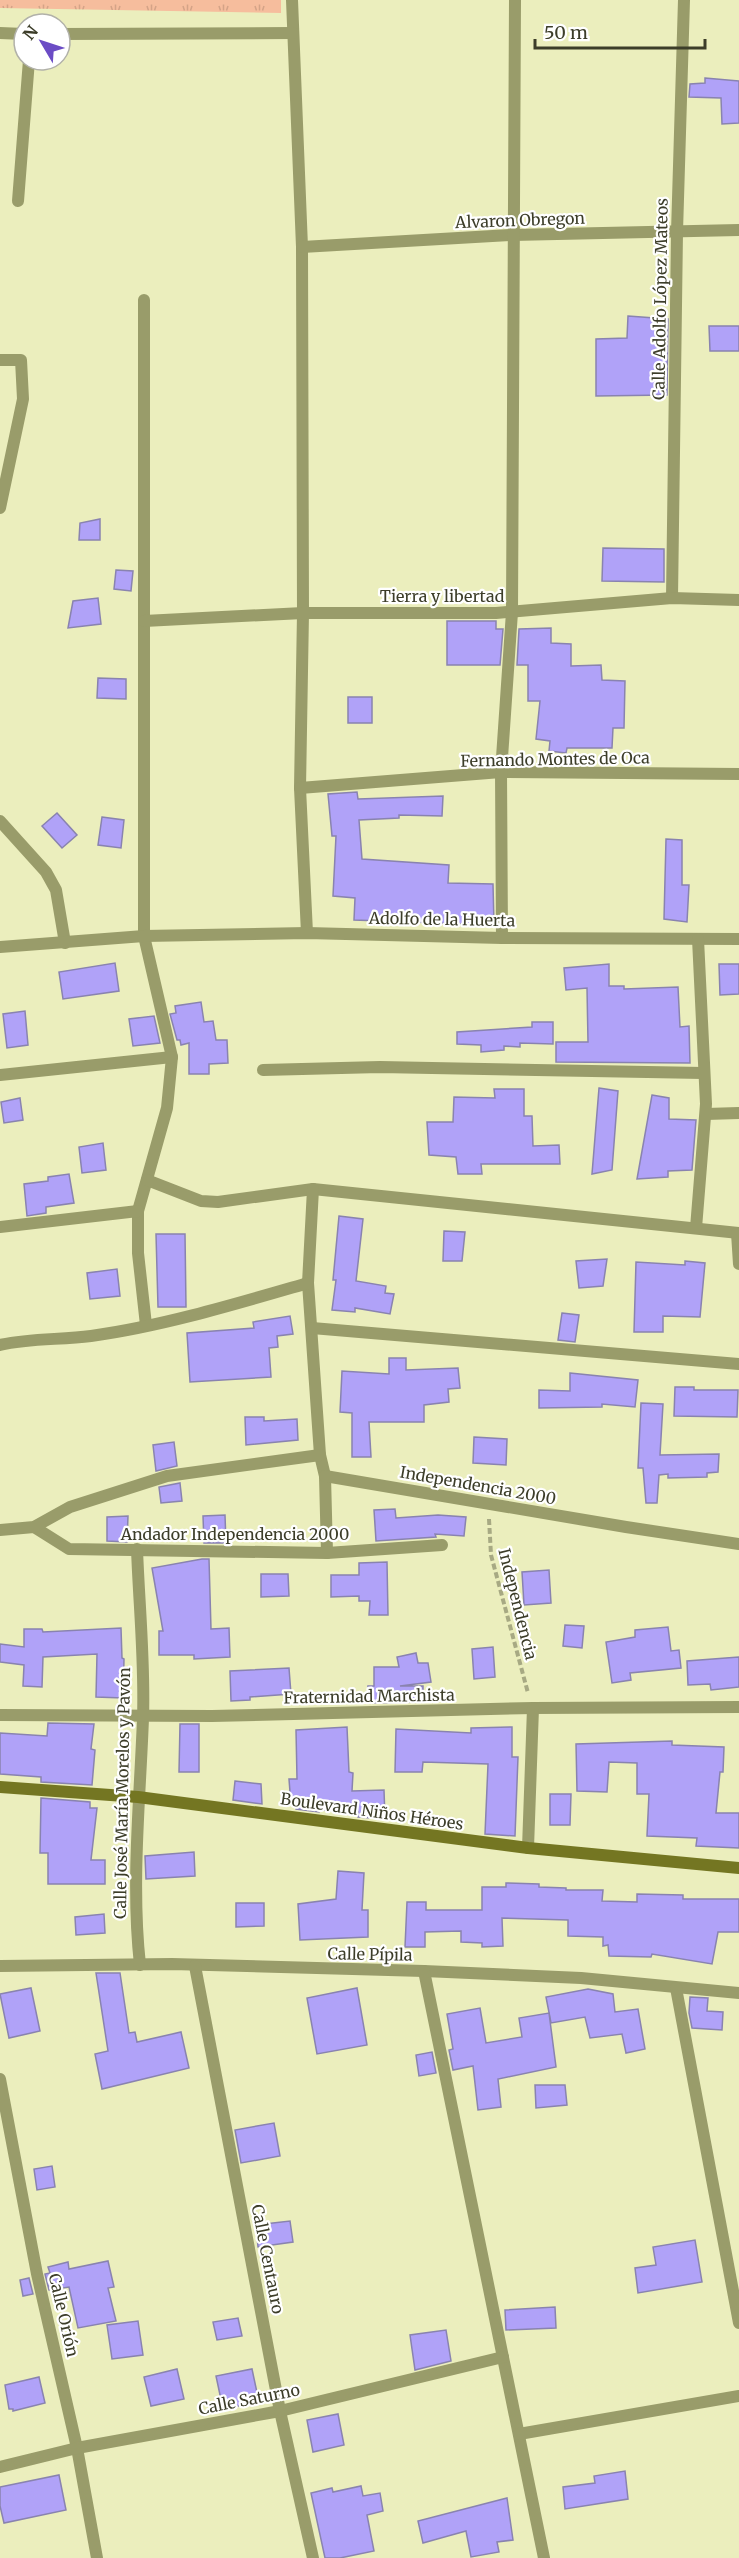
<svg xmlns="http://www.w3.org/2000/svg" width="739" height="2558" font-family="Merriweather,serif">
	<defs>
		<pattern id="park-tufts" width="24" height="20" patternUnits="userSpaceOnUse" patternTransform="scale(1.5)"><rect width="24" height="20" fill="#f6bd9d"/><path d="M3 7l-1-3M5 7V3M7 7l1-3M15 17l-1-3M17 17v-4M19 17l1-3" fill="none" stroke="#d4a387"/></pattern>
	</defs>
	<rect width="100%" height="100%" fill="#ebeebd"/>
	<polygon fill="url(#park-tufts)" points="0,0 281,0 281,13 0,8"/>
	<g fill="#b0a2f8" stroke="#8983af" stroke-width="1.5">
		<polygon points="705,78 739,81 739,123 722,124 721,98 689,97 690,84 705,83"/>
		<polygon points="628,316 668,319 667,395 596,396 596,339 627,338"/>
		<polygon points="709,326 739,326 739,351 710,351"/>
		<polygon points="100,519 100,540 79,540 80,523"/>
		<polygon points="603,548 664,549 664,582 602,581"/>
		<polygon points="116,570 133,571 131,591 114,589"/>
		<polygon points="98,598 101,624 68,628 73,601"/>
		<polygon points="447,621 496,621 496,629 503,629 500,665 447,665"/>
		<polygon points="551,628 551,643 571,644 571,666 601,665 602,680 625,681 624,728 613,728 612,748 567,748 566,753 549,751 550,741 536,739 540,701 528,701 528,665 517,665 519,629"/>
		<polygon points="98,678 126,679 126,699 97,698"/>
		<rect x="348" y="697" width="24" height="26"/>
		<polygon points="357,792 358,799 443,796 442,816 399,815 399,818 359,820 362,859 449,865 448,883 493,884 494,925 354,920 355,898 333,896 336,836 332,836 328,794"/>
		<polygon points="57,813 77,835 62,848 42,826"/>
		<polygon points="102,817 124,820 121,848 98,845"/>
		<polygon points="666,839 682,840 682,885 689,885 687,922 664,919"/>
		<polygon points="115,963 119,991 63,999 59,972"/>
		<polygon points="609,964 609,986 624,986 624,989 678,987 680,1027 689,1026 690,1063 556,1062 556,1042 588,1042 587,988 566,990 564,968"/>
		<polygon points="719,964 739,964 739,994 720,995"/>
		<polygon points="201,1002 204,1022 213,1021 216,1040 227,1040 228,1063 209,1064 209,1074 189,1074 189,1043 181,1045 180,1040 177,1040 170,1014 176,1013 175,1006"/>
		<polygon points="25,1011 28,1045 7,1048 3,1014"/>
		<polygon points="154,1016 160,1043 133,1046 129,1019"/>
		<polygon points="532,1022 553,1022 553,1044 520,1043 520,1047 504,1046 504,1050 481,1052 481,1045 457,1044 457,1032 532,1027"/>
		<polygon points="599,1088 618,1091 612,1170 592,1174"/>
		<polygon points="494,1089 524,1089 524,1116 532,1116 533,1146 559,1145 560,1164 481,1164 482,1174 458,1174 456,1157 429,1155 427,1122 453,1122 454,1097 495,1098"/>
		<polygon points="652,1095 669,1098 669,1119 696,1120 692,1170 668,1171 668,1177 637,1179"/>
		<polygon points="20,1098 23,1120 4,1123 1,1102"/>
		<polygon points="103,1143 106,1170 82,1173 79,1147"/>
		<polygon points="69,1174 74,1203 46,1207 46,1213 27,1216 24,1184 48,1181 48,1177"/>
		<polygon points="339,1216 363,1219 356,1281 386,1286 385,1293 394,1294 390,1314 355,1308 355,1312 332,1310 336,1280 333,1280"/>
		<polygon points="444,1231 465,1232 462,1261 443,1261"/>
		<polygon points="156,1234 185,1234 186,1307 158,1307"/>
		<polygon points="607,1259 603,1286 579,1288 576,1261"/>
		<polygon points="685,1261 705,1263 700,1317 663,1316 663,1332 634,1332 636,1262 685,1265"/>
		<polygon points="117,1269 120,1296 90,1299 87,1273"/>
		<polygon points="562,1313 579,1315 575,1342 558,1340"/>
		<polygon points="290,1316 293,1334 277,1336 278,1347 269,1348 271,1377 190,1382 187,1333 254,1328 253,1322"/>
		<polygon points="389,1358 406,1358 406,1370 458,1368 460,1388 448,1389 449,1402 424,1405 424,1422 369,1422 371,1457 352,1457 352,1413 340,1412 342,1371 389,1374"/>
		<polygon points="570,1373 638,1380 635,1407 602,1404 602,1407 539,1408 539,1390 570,1391"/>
		<polygon points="675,1387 694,1387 694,1390 738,1390 737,1417 674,1416"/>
		<polygon points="641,1403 663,1404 660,1455 719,1454 718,1472 707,1473 707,1477 668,1478 668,1474 659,1475 657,1503 646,1503 643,1468 638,1468"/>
		<polygon points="245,1417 264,1417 264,1421 297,1419 298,1440 246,1445"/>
		<polygon points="474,1437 507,1439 506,1465 473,1463"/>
		<polygon points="174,1442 177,1466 156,1471 153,1445"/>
		<polygon points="180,1483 182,1501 161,1503 159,1487"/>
		<polygon points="395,1509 396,1518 438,1515 466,1517 464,1536 435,1534 436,1537 376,1541 374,1510"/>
		<polygon points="225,1515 226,1543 204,1543 203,1516"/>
		<polygon points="128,1516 127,1542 107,1541 107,1517"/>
		<polygon points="202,1559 209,1559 211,1629 229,1628 230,1657 194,1659 194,1655 159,1655 159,1631 163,1631 152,1568"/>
		<polygon points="387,1562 388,1615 369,1615 370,1601 359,1601 359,1596 331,1597 331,1575 359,1575 359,1563"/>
		<polygon points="549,1570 551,1603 524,1605 522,1572"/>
		<polygon points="261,1574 288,1574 289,1596 261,1597"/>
		<polygon points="565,1625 584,1626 582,1648 563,1646"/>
		<polygon points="668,1627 671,1651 679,1650 681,1668 630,1673 631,1680 612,1683 606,1642 635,1637 635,1630"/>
		<polygon points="121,1628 122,1658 124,1659 123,1698 96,1697 97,1654 43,1657 42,1687 23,1686 24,1665 0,1662 0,1644 24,1647 24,1629 42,1629 43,1632"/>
		<polygon points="493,1647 495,1677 474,1679 472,1649"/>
		<polygon points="416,1653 418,1663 428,1663 431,1682 400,1686 423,1686 423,1702 368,1703 368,1686 374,1686 374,1667 399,1667 397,1657"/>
		<polygon points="739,1657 739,1687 711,1690 710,1684 688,1685 687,1661"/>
		<polygon points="289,1668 291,1694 250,1697 250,1700 231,1701 230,1671"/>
		<polygon points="48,1723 94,1724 91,1749 95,1750 92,1785 41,1782 41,1777 0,1774 0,1733 47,1736"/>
		<polygon points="180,1724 199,1724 199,1772 179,1772"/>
		<polygon points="347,1727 349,1772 353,1773 352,1791 384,1790 385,1819 358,1817 358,1812 319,1810 319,1812 296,1809 296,1805 291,1805 289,1779 297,1779 296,1730"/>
		<polygon points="512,1727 512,1757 518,1757 515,1836 485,1834 488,1764 423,1762 422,1772 395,1772 396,1729 471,1733 471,1728"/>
		<polygon points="672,1741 672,1745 724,1747 723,1772 720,1772 716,1813 739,1813 739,1848 696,1846 697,1838 647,1836 649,1794 637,1794 637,1763 609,1762 607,1792 577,1791 576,1744"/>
		<polygon points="235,1781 261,1784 262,1804 233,1800"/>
		<polygon points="550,1794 571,1794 570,1825 550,1825"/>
		<polygon points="41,1798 90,1802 90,1808 97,1808 91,1860 105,1860 105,1884 48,1884 48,1853 40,1853"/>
		<polygon points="194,1852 195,1876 146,1879 145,1856"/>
		<polygon points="338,1871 364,1873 362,1910 368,1910 368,1937 300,1940 298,1904 336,1899"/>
		<polygon points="506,1883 539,1884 539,1887 566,1888 566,1890 603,1890 602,1901 637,1902 637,1894 683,1895 683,1899 739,1899 739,1932 718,1932 712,1964 652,1954 651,1957 609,1956 608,1945 603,1946 603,1937 568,1936 568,1920 502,1918 503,1946 482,1947 482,1943 461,1942 461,1931 425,1932 425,1947 405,1947 407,1902 426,1902 426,1910 482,1910 482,1887 506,1887"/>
		<polygon points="236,1903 264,1903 264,1926 236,1927"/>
		<polygon points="104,1914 105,1933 76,1935 75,1917"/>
		<polygon points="96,1973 120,1973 129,2033 135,2032 137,2042 181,2032 189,2068 102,2089 95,2054 108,2051"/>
		<polygon points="31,1988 40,2031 9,2038 0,1994"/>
		<polygon points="357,1988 367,2045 317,2054 307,1998"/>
		<polygon points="588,1989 613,1994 615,2012 638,2009 645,2049 626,2053 622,2034 590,2038 585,2017 551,2023 546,1997"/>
		<polygon points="690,1997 708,1998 707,2011 723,2012 722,2030 692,2028 689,2013"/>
		<polygon points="480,2008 486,2043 522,2037 519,2018 549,2013 556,2067 498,2079 501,2107 478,2110 473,2066 453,2070 449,2050 453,2049 447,2014"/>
		<polygon points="432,2052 436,2073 419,2076 416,2055"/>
		<polygon points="535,2085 565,2085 567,2105 536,2108"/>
		<polygon points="274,2123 280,2156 241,2163 235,2130"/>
		<polygon points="52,2166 55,2187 37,2190 34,2169"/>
		<polygon points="290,2221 293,2242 258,2247 256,2225"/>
		<polygon points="695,2240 702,2282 638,2293 635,2268 656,2265 653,2247"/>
		<polygon points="108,2261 114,2287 108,2288 116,2321 78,2328 69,2287 49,2290 45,2274 50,2273 48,2267 68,2262 69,2269"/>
		<polygon points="29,2278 33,2294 23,2296 20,2280"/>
		<polygon points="555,2307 556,2328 506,2330 505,2310"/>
		<polygon points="238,2318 242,2336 217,2340 213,2322"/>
		<polygon points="138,2321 143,2355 112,2359 107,2325"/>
		<polygon points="446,2330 451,2361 415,2370 410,2335"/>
		<polygon points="177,2369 184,2399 151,2406 144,2377"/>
		<polygon points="252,2369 259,2402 223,2409 216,2376"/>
		<polygon points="39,2377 45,2403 13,2411 13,2409 9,2409 5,2385"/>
		<polygon points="338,2414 344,2445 313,2452 307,2420"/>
		<polygon points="625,2471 628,2499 565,2509 563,2487 595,2483 594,2476"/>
		<polygon points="59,2475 66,2510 4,2523 0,2506 0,2487"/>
		<polygon points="361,2486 363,2496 380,2493 383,2511 367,2515 374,2551 340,2558 325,2558 311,2493 332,2488 333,2492"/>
		<polygon points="507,2498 513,2540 497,2542 499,2552 471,2557 466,2531 423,2543 418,2521"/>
	</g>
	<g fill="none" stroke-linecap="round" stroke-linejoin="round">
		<polyline stroke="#a7a983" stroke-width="4" stroke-dasharray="6 3" stroke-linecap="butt" points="489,1519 491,1555 528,1693"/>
		<g stroke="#999c6a" stroke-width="12">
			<polyline points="292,0 302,247 303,613 300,788 307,933"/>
			<polyline points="0,33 24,34"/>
			<polyline points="60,34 293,33"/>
			<polyline points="18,201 29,60"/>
			<polyline points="302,247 512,235 739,230"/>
			<polyline points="144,300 144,936 172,1057 167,1108 138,1211 138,1253 146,1325"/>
			<polyline points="0,360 21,360 23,399 0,508"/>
			<polyline points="672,598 677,232 684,0"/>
			<polyline points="144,621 303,613 496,613 672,598 739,600"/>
			<polyline points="300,788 501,772 739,774"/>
			<polyline points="0,821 46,872 56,890 65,943"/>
			<polyline points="502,938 501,772 512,612 515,0"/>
			<polyline points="0,947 144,936 307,933 502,938 739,939"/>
			<polyline points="263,1070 380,1067 703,1073"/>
			<polyline points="0,1075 172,1057"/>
			<polyline points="706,1114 739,1113"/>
			<polyline points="147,1180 201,1201 218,1202 313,1189 739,1233"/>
			<polyline points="313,1189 308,1283 320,1455 325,1476 327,1553"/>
			<polyline points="0,1227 138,1211"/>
			<polyline points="696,1228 706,1104 698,939"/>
			<polyline points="737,1233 739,1264"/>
			<polyline points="312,1328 739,1364"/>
			<path d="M0,1345C30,1338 60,1340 91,1336C163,1326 239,1303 308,1283"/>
			<polyline points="325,1476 626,1527 739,1544"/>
			<polyline points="34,1527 69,1549 327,1553 442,1545"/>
			<polyline points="0,1530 34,1527 70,1507 167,1476 320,1455"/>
			<path d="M137,1549C139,1605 145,1663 143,1718C140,1800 131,1883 140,1965"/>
			<polyline points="0,1715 212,1716 533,1708 739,1707"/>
			<polyline points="528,1848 533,1708"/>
			<polyline points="0,1966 172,1964 424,1971 581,1978 739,1993"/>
			<polyline points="195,1966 280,2411 313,2558"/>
			<polyline points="424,1971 544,2558"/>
			<polyline points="676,1988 739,2323"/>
			<polyline points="0,2079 37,2274 77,2448 97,2558"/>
			<polyline points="519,2434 739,2396"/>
			<polyline points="0,2467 77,2448 280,2411 503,2357"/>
		</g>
		<polyline stroke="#747622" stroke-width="12" points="0,1787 138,1797 528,1848 739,1868"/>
	</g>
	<g text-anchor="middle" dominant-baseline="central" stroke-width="4.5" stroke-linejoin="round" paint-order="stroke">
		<g font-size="16" fill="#3c3d29" stroke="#fff">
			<text transform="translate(520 220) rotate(-2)">Alvaron Obregon</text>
			<text transform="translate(660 299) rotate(-89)">Calle Adolfo López Mateos</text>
			<text x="442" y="596">Tierra y libertad</text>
			<text transform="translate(555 759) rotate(-1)">Fernando Montes de Oca</text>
			<text transform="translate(442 919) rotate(1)">Adolfo de la Huerta</text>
			<text transform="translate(478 1485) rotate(10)">Independencia 2000</text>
			<text x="235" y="1534">Andador Independencia 2000</text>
			<text transform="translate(518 1604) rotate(76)">Independencia</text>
			<text transform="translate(369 1696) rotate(-1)">Fraternidad Marchista</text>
			<text transform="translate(122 1793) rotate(-89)">Calle José María Morelos y Pavón</text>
			<text transform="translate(372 1811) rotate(8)">Boulevard Niños Héroes</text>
			<text transform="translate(370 1954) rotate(1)">Calle Pípila</text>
			<text transform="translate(268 2259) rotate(79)">Calle Centauro</text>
			<text transform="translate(64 2315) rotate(77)">Calle Orión</text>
			<text transform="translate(249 2399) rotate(-11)">Calle Saturno</text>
		</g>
	</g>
	<g transform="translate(42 42) rotate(309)"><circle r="28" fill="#ffffff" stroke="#b1b1a9" stroke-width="1.5"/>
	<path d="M0-4.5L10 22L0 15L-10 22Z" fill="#6b4cc5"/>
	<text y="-9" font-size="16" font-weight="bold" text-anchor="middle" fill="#3c3d29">N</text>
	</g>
	<path d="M535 39v9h170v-9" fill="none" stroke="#3c3d29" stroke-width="3"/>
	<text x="544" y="39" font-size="18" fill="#3c3d29" stroke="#ffffff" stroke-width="4.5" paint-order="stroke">50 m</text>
</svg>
